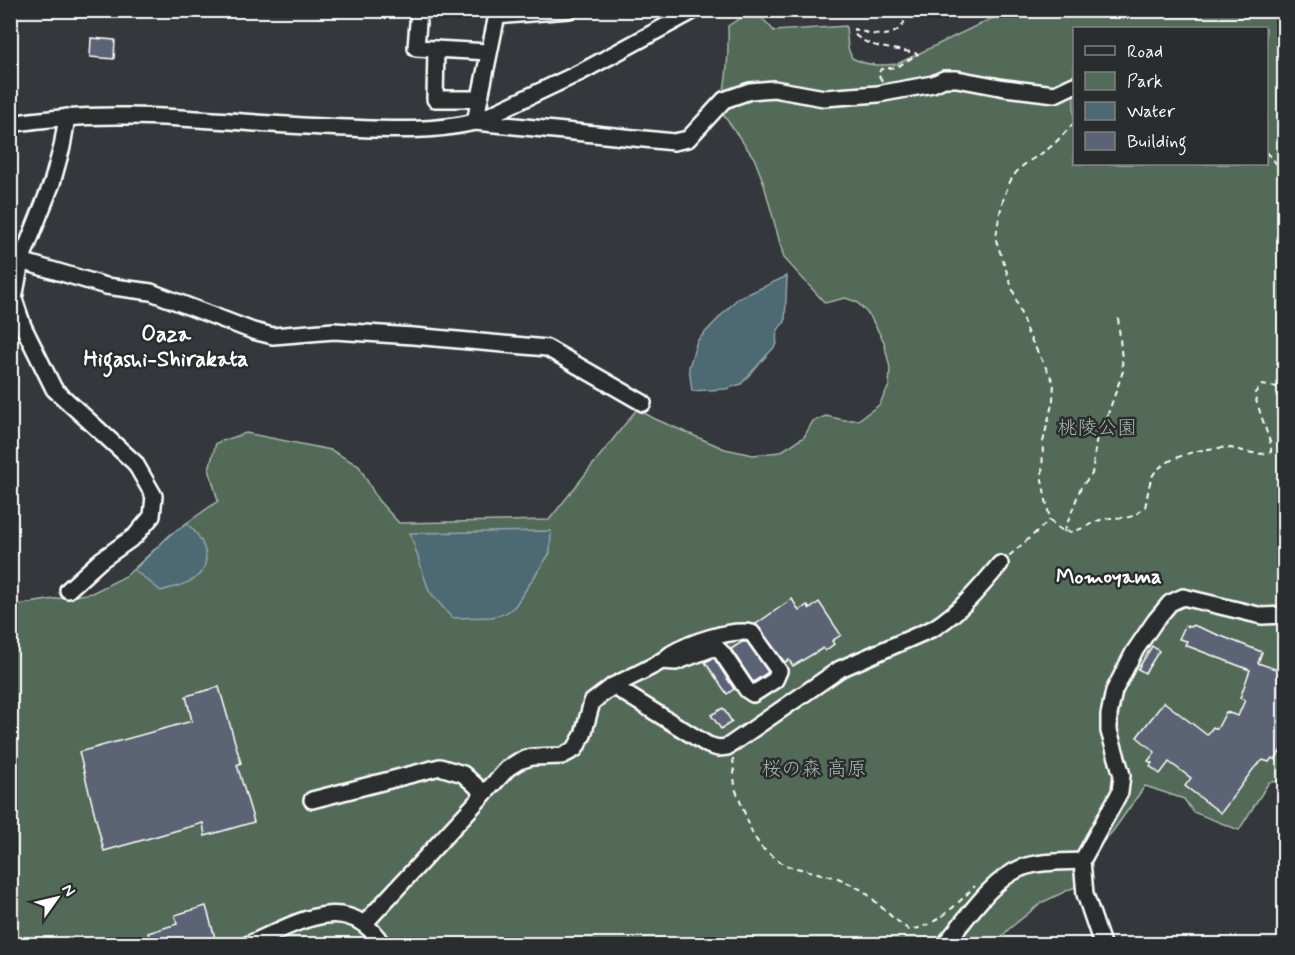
<svg xmlns="http://www.w3.org/2000/svg" width="1295" height="955" font-family="Mynerve,'Klee One',sans-serif">
	<rect width="100%" height="100%" fill="#34383c"/>
	<filter id="ink" filterUnits="userSpaceOnUse"><feTurbulence type="fractalNoise" baseFrequency=".0167" numOctaves="2"/><feDisplacementMap in="SourceGraphic" scale="12" xChannelSelector="R" yChannelSelector="G"/><feConvolveMatrix kernelMatrix="1 2 1 2 8 2 1 2 1" color-interpolation-filters="sRGB"/></filter>
	<g filter="url(#ink)">
		<path fill="#536b59" stroke="#a9b5ac" stroke-width="1.5" fill-rule="evenodd" d="M1007,11H1284V781L1269,782L1239,830L1193,812L1184,799L1145,786L1113,831L1091,855L1079,885L1041,903L1009,929L994,944H11V606L92,593L126,576L171,534L218,501L209,469L216,443L246,433L331,450L359,466L378,500L399,523L549,520L637,409L655,419L725,449L753,455L780,452L804,437L813,421L826,416L844,420H858L879,405L889,386L890,368L884,342L870,316L857,302L845,298L825,303L784,258L763,181L754,158L720,110C727,82 729,56 728,26C750,11 757,9 774,31L846,26L848,48L852,58C868,66 880,66 897,64ZM1074,28H1266V164H1074Z"/>
		<g fill="#4e6973" stroke="#95a5ab" stroke-width="1.5">
			<path d="M787,276L785,322C777,328 775,335 777,344L741,384L726,389L692,391L689,367L697,341L737,299Z"/>
			<path d="M187,524C202,536 215,561 197,577C188,585 172,587 161,591L134,570L171,534Z"/>
			<polygon points="551,531 550,553 515,606 506,613 492,617 452,618 429,591 410,533"/>
		</g>
		<g fill="#5b6374" stroke="#fff" stroke-width="1.5">
			<polygon points="91,38 115,40 114,59 90,57"/>
			<polygon points="792,599 799,611 807,605 810,609 819,602 841,635 832,641 834,644 825,651 823,648 793,666 789,660 785,662 783,660 756,624"/>
			<polygon points="1193,625 1262,652 1258,663 1284,672 1284,745 1275,760 1272,758 1269,762 1263,760 1254,768 1221,813 1185,786 1191,778 1169,762 1160,774 1150,766 1152,763 1148,761 1155,752 1137,737 1164,702 1207,735 1213,727 1217,729 1226,712 1238,716 1245,700 1240,698 1250,670 1185,645 1187,641 1179,639 1185,626 1192,627"/>
			<polygon points="742,642 747,642 768,672 753,682 731,649"/>
			<polygon points="1152,646 1159,651 1145,673 1138,669"/>
			<polygon points="714,658 734,689 727,694 705,662"/>
			<polygon points="219,687 241,763 237,765 254,822 205,836 203,823 104,851 79,752 192,721 186,696"/>
			<polygon points="723,708 732,722 721,729 711,715"/>
			<polygon points="206,906 217,945 152,945 148,933 177,924 175,915"/>
		</g>
		<g fill="none" stroke-linecap="round" stroke-linejoin="round">
			<defs>
				<g id="minor">
					<polyline points="419,10 416,48 489,52"/>
					<polyline points="498,10 475,122 674,142 688,139 724,100 750,91 774,89 824,98 878,94 933,84 944,79 957,79 1005,88 1055,94 1074,85"/>
					<polyline points="496,16 569,10"/>
					<polyline points="436,49 435,99 479,99"/>
					<polyline points="67,117 62,147 52,183 21,261 14,299 23,326 54,389 135,463 154,496 152,516 135,536 101,560 68,590"/>
					<path d="M10,124C122,105 236,125 348,128C391,130 433,132 475,122L581,72L695,10"/>
					<polyline points="10,261 21,261 106,286 151,292 253,331 273,336 334,331 413,336 547,348 643,403"/>
					<path d="M613,686C629,678 644,671 660,662C664,660 667,657 671,654C689,643 731,628 752,633L779,671L775,680L753,694L747,690L722,653L716,647L676,662L661,661"/>
					<polyline points="312,800 440,767 463,774 484,793"/>
					<path d="M365,923L508,768L519,761L532,757L562,756L575,749L583,735L592,702L613,686L708,745L718,748L727,747L840,669L934,628C961,611 980,588 1000,564"/>
					<path d="M249,944C295,924 347,889 382,944"/>
					<path d="M945,944C966,920 991,880 1021,868C1040,861 1062,862 1082,861"/>
					<polyline points="1102,944 1085,894 1082,861 1120,792 1122,775 1109,731 1109,715 1114,691 1134,652 1155,621 1170,603 1183,597 1262,616 1284,615"/>
				</g>
			</defs>
			<use href="#minor" stroke="#fff" stroke-width="20"/>
			<g stroke="#fff" stroke-width="2" stroke-dasharray="6 4.5" stroke-linecap="butt">
				<path d="M882,81L878,74L881,69L897,67L918,54C897,48 871,50 854,34V29C871,34 892,42 904,23L901,10"/>
				<path d="M1074,123C1066,131 1058,141 1048,149C1037,157 1023,163 1015,174C1004,187 997,223 996,240L1027,332L1054,383L1053,400L1043,442L1042,480L1050,520C1071,545 1083,523 1105,519C1124,515 1128,523 1145,507C1148,496 1148,485 1153,475C1165,456 1209,446 1230,448C1242,450 1259,457 1271,452V445L1254,394L1262,385L1284,388"/>
				<polyline points="1266,152 1284,172"/>
				<polyline points="1064,532 1081,487 1092,474 1097,435 1107,417 1123,371 1118,317"/>
				<polyline points="1009,556 1050,520"/>
				<path d="M733,758L735,788L753,835L762,848L784,865L838,878L864,891L891,916L909,930C936,927 957,904 975,886"/>
			</g>
			<use href="#minor" stroke="#2a2d2e" stroke-width="15"/>
		</g>
	</g>
	<g text-anchor="middle" dominant-baseline="central" stroke-width="5" stroke-linejoin="round" paint-order="stroke">
		<g font-size="20" fill="#a9b5ac" stroke="#2a2d2e">
			<text x="1097" y="428">桃陵公園</text>
			<text x="814" y="769">桜の森 高原</text>
		</g>
		<g font-size="21" font-weight="bold" fill="#fff" stroke="#2a2d2e">
			<text x="1109" y="577">Momoyama</text>
		</g>
		<g font-size="22" font-weight="bold" fill="#fff" stroke="#2a2d2e">
			<text x="166" y="335">Oaza<tspan x="166" dy="25">Higashi-Shirakata</tspan></text>
		</g>
	</g>
	<rect width="1295" height="955" fill="none" stroke="#2a2d2e" stroke-width="36"/>
	<rect x="18" y="18" width="1259" height="919" fill="none" stroke="#fff" stroke-width="2" filter="url(#ink)"/>
	<rect x="1073" y="27" width="195" height="138" fill="#2a2d2e" stroke="#7f8182" stroke-width="1.5"/>
	<rect x="1085" y="46" width="30" height="9" fill="#2a2d2e" stroke="#7f8182" stroke-width="1.5"/>
	<text x="1127" y="57" font-size="18" fill="#ffffff">Road</text>
	<rect x="1085" y="72" width="30" height="18" fill="#536b59" stroke="#7f8182" stroke-width="1.5"/>
	<text x="1127" y="87" font-size="18" fill="#ffffff">Park</text>
	<rect x="1085" y="102" width="30" height="18" fill="#4e6973" stroke="#7f8182" stroke-width="1.5"/>
	<text x="1127" y="117" font-size="18" fill="#ffffff">Water</text>
	<rect x="1085" y="132" width="30" height="18" fill="#5b6374" stroke="#7f8182" stroke-width="1.5"/>
	<text x="1127" y="147" font-size="18" fill="#ffffff">Building</text>
	<g transform="translate(57 898) rotate(56)" stroke="#2a2d2e" stroke-width="4.5" paint-order="stroke">
	<path d="M0-4.5L10 22L0 15L-10 22Z" fill="#ffffff"/>
	<text y="-9" font-size="16" font-weight="bold" text-anchor="middle" fill="#ffffff">N</text>
	</g>
</svg>
